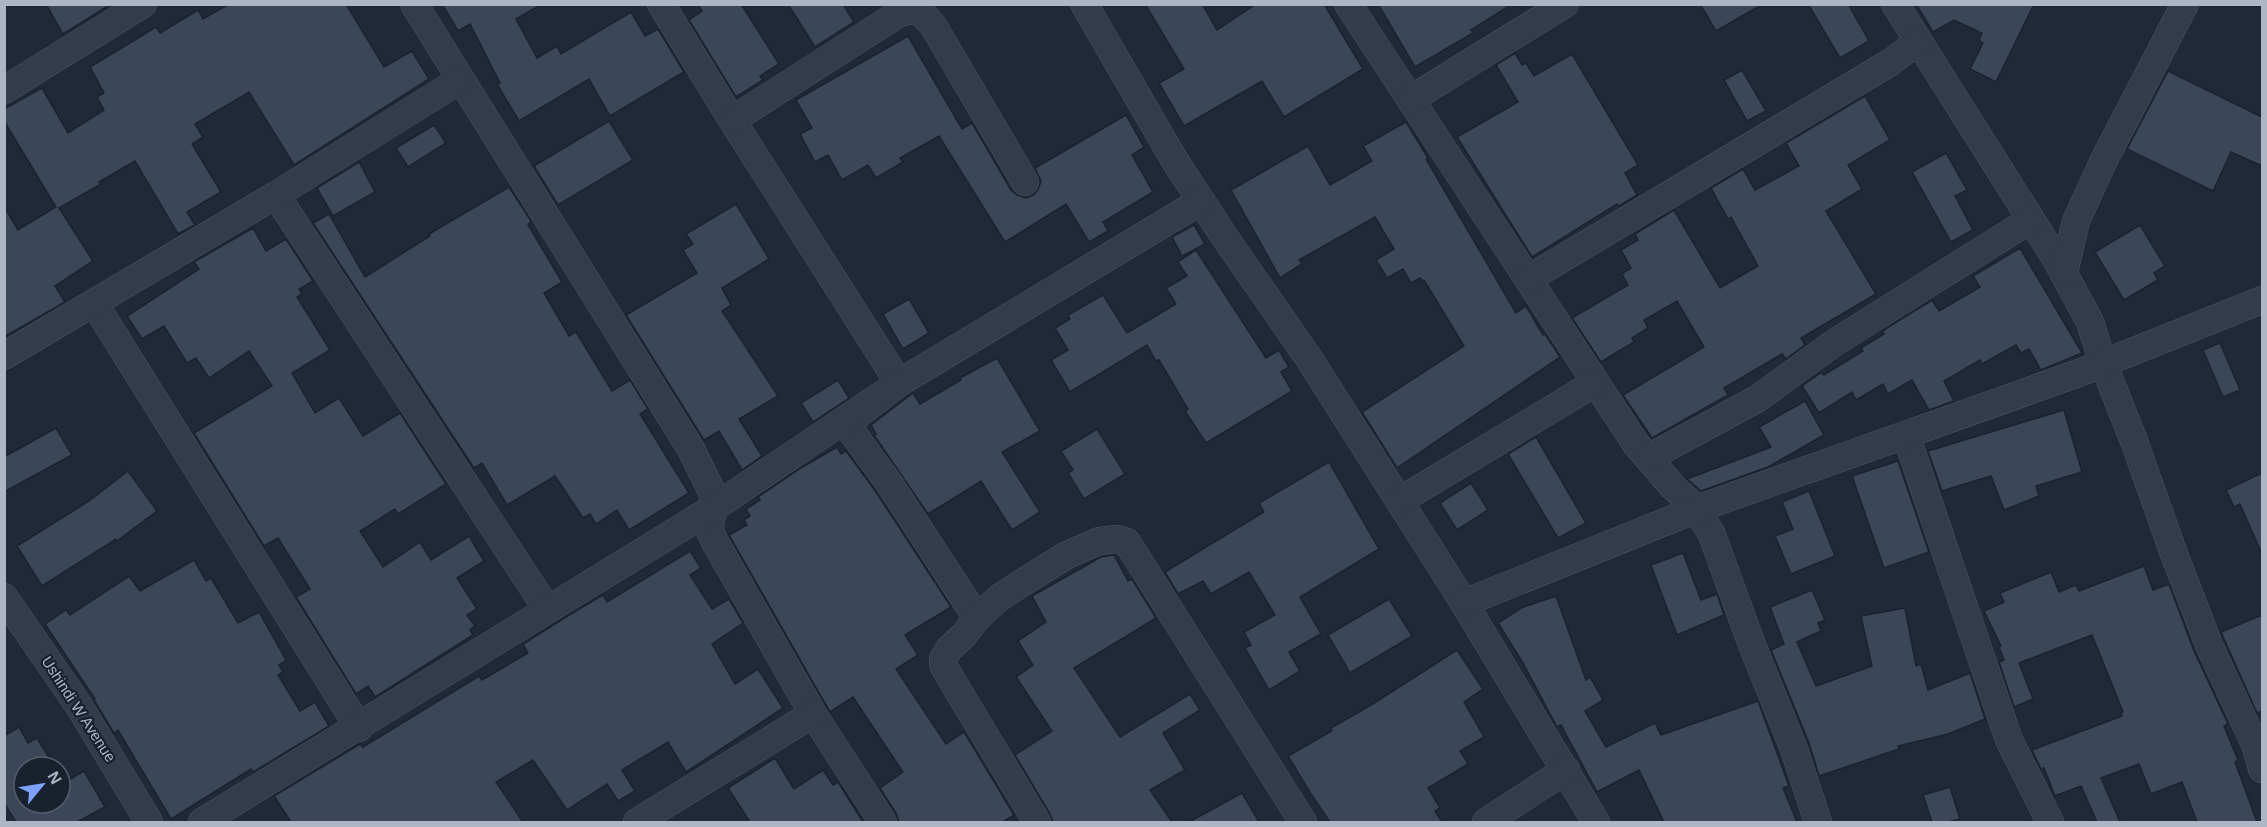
<svg xmlns="http://www.w3.org/2000/svg" width="2267" height="827" font-family="Helvetica,sans-serif">
	<rect width="100%" height="100%" fill="#202839"/>
	<g fill="#3c4659" stroke="#1b2230" stroke-width="1.5">
		<polygon points="46,4 111,4 63,34"/>
		<polygon points="229,4 346,4 384,67 412,51 429,79 294,165 249,92 195,124 203,137 192,144 221,192 187,212 195,225 178,234 135,161 99,182 101,184 59,208 93,261 55,286 65,302 4,337 4,206 18,230 56,207 4,121 4,109 42,88 68,133 104,110 97,97 104,93 90,67 156,27 160,33 198,10 203,19"/>
		<polygon points="442,4 542,4 516,19 537,58 557,46 561,54 631,12 645,36 658,29 684,72 610,116 589,79 519,121 497,84 500,83 470,24 458,31"/>
		<polygon points="698,4 741,4 779,64 760,76 763,80 736,97 689,20 702,11"/>
		<polygon points="788,4 843,4 854,22 815,47"/>
		<polygon points="1145,4 1202,4 1217,30 1256,4 1324,4 1363,69 1284,117 1262,81 1184,126 1159,83 1184,69"/>
		<polygon points="1378,4 1512,4 1471,30 1473,33 1415,67"/>
		<polygon points="1700,4 1763,4 1716,31"/>
		<polygon points="1808,4 1848,4 1869,41 1840,58"/>
		<polygon points="1916,4 2034,4 1996,82 1970,69 1983,43 1979,40 1982,33 1954,20 1933,32"/>
		<polygon points="908,36 962,129 972,123 1011,190 1017,195 1026,198 1033,195 1038,190 1041,181 1035,168 1126,115 1144,147 1132,155 1153,192 1103,222 1108,231 1089,242 1066,204 1005,242 939,136 900,158 903,162 876,178 868,165 842,180 828,155 815,162 800,134 812,128 796,100"/>
		<polygon points="1515,53 1522,65 1526,63 1534,76 1572,54 1638,165 1625,173 1637,195 1619,206 1617,204 1532,257 1457,137 1518,102 1496,65"/>
		<polygon points="1742,70 1766,111 1747,121 1724,80"/>
		<polygon points="2168,71 2262,117 2262,166 2231,152 2213,191 2127,149"/>
		<polygon points="1865,96 1890,140 1848,165 1862,189 1826,211 1876,294 1801,338 1805,345 1786,359 1782,354 1724,388 1728,395 1652,438 1623,395 1704,347 1677,301 1644,320 1648,328 1632,338 1634,342 1601,362 1572,318 1628,285 1622,274 1631,268 1621,250 1638,240 1635,234 1674,210 1720,288 1758,266 1731,217 1728,219 1711,188 1743,169 1755,190 1799,166 1786,143"/>
		<polygon points="609,121 633,160 558,205 534,166"/>
		<polygon points="1406,122 1428,158 1426,159 1516,313 1526,306 1543,335 1545,334 1560,357 1397,468 1362,412 1464,346 1424,280 1422,281 1420,278 1411,283 1403,269 1387,278 1376,260 1394,249 1375,217 1299,260 1302,264 1280,278 1231,190 1308,146 1330,185 1372,161 1363,146"/>
		<polygon points="434,125 446,143 408,167 396,148"/>
		<polygon points="1946,153 1967,190 1955,196 1973,230 1951,242 1912,172"/>
		<polygon points="359,162 375,192 333,216 317,188"/>
		<polygon points="509,187 531,221 528,225 562,282 544,293 569,336 576,332 612,391 630,380 648,409 640,414 689,493 629,530 617,510 596,524 590,514 583,518 555,476 507,505 482,463 474,468 313,223 329,214 365,277 430,236 429,234"/>
		<polygon points="736,204 769,259 722,288 731,305 722,311 778,396 739,419 762,456 742,470 719,431 704,440 626,315 697,273 683,250 693,244 686,234"/>
		<polygon points="1194,225 1205,244 1182,256 1172,237"/>
		<polygon points="2140,225 2165,266 2154,273 2158,280 2124,300 2095,252"/>
		<polygon points="253,228 266,251 286,239 313,281 299,289 302,294 297,297 330,350 292,373 315,413 339,398 363,436 400,413 446,484 398,514 395,509 360,531 383,567 420,542 431,560 469,536 484,561 457,578 477,609 467,615 475,626 470,630 473,635 375,697 368,686 356,694 296,597 310,589 278,538 264,546 194,433 272,386 249,351 209,378 196,358 187,363 164,326 142,339 127,316 199,269 194,262"/>
		<polygon points="2020,248 2082,353 2041,370 2029,349 2021,353 2016,345 1982,364 1980,360 1944,381 1954,401 1929,410 1912,380 1888,394 1883,384 1856,400 1852,392 1819,413 1802,386 1822,372 1824,375 1863,351 1861,348 1884,334 1882,331 1932,300 1939,311 1980,287 1973,276"/>
		<polygon points="1196,250 1266,358 1279,350 1289,367 1281,372 1292,391 1206,443 1185,411 1188,409 1159,360 1156,361 1147,345 1070,392 1051,360 1068,350 1055,328 1070,319 1068,315 1103,295 1127,333 1176,304 1166,288 1187,276 1178,262"/>
		<polygon points="909,299 929,333 903,349 883,314"/>
		<polygon points="2220,343 2240,390 2223,397 2203,350"/>
		<polygon points="997,358 1040,431 1002,452 1040,512 1012,530 981,481 928,514 874,435 876,434 871,425 913,393 920,404 961,380 960,378"/>
		<polygon points="838,380 849,398 813,422 801,403"/>
		<polygon points="1805,401 1824,435 1768,467 1701,491 1687,479 1771,447 1759,427"/>
		<polygon points="2064,410 2082,472 2036,486 2039,496 2004,510 1991,476 1942,491 1928,451"/>
		<polygon points="56,428 72,455 4,492 4,457"/>
		<polygon points="1097,429 1125,474 1084,499 1068,473 1073,470 1061,451"/>
		<polygon points="1536,437 1586,523 1558,538 1508,454"/>
		<polygon points="837,447 841,454 846,451 876,492 951,607 905,635 918,655 896,669 946,744 964,732 1014,815 1003,822 899,822 896,813 880,788 903,772 853,697 830,712 729,535 747,525 744,520 750,516 746,509 760,500 758,497 801,468"/>
		<polygon points="1898,461 1929,552 1884,568 1852,476"/>
		<polygon points="1329,462 1379,549 1300,597 1321,634 1289,652 1300,671 1269,690 1245,648 1251,645 1244,632 1275,615 1249,572 1211,594 1203,581 1178,594 1165,572 1264,512 1259,503"/>
		<polygon points="128,471 157,511 117,541 116,539 42,586 17,546 89,501"/>
		<polygon points="2262,473 2262,554 2240,504 2234,507 2226,490"/>
		<polygon points="1471,483 1488,510 1457,530 1440,503"/>
		<polygon points="1809,491 1835,556 1791,574 1775,536 1793,529 1782,502"/>
		<polygon points="690,551 701,568 690,575 712,609 729,599 743,623 712,644 735,684 758,669 783,708 686,772 668,742 622,770 635,791 618,801 607,784 567,810 533,760 496,782 523,822 291,822 274,796 360,744 363,747 479,676 482,680 528,653 523,644 579,609 603,595 607,602"/>
		<polygon points="1683,553 1701,600 1717,594 1724,615 1677,635 1651,565"/>
		<polygon points="1114,555 1128,581 1132,579 1156,618 1074,668 1120,737 1190,694 1200,710 1163,733 1185,770 1150,790 1172,822 1053,822 1050,814 1015,755 1052,731 1016,677 1033,665 1018,641 1046,622 1032,596 1101,557"/>
		<polygon points="194,560 206,581 211,578 238,623 259,612 286,660 279,665 283,672 278,675 300,711 315,702 329,726 253,772 251,769 171,819 118,730 114,733 94,700 95,699 45,624 66,610 70,615 129,576 140,591"/>
		<polygon points="2144,566 2153,590 2169,584 2194,651 2228,724 2224,726 2238,760 2235,762 2257,822 2197,822 2182,782 2151,794 2139,764 2101,778 2120,822 2097,822 2081,786 2055,796 2044,768 2041,769 2032,750 2122,716 2121,713 2123,712 2092,635 2019,663 2033,699 2014,707 1999,662 2004,660 1999,647 2001,646 1984,611 2004,602 2000,593 2051,572 2059,592 2076,585 2079,591"/>
		<polygon points="1812,590 1825,620 1818,623 1821,631 1797,642 1816,686 1872,666 1861,616 1905,608 1916,666 1921,664 1928,690 1970,673 1985,719 1948,734 1898,746 1899,749 1819,776 1809,743 1771,650 1784,644 1770,607"/>
		<polygon points="1556,596 1586,680 1590,677 1603,700 1585,711 1606,747 1655,723 1661,735 1758,701 1789,786 1783,788 1797,822 1664,822 1639,770 1597,792 1561,725 1557,727 1523,663 1498,623 1521,608"/>
		<polygon points="1389,599 1412,636 1350,673 1328,635"/>
		<polygon points="2262,615 2262,711 2257,713 2221,632"/>
		<polygon points="1457,650 1483,689 1464,702 1484,737 1460,751 1468,764 1428,788 1440,808 1435,811 1442,822 1330,822 1311,794 1288,756 1332,731 1331,728 1371,705"/>
		<polygon points="19,727 28,743 37,738 55,767 24,767 24,803 60,803 60,776 64,783 84,771 105,807 77,822 16,822 4,803 4,736"/>
		<polygon points="775,758 794,789 823,770 833,785 838,782 863,822 750,822 728,788"/>
		<polygon points="1950,787 1960,819 1948,822 1932,822 1923,795"/>
		<polygon points="1242,793 1259,822 1189,822"/>
	</g>
	<g fill="none" stroke-linecap="round" stroke-linejoin="round">
		<defs>
			<g id="minor">
				<polyline points="414,4 691,449 712,492 715,507 711,518 710,531 715,542 813,714 883,822"/>
				<polyline points="661,4 732,120 899,383 846,424 889,483 977,618"/>
				<polyline points="1084,4 1175,161 1226,239 1310,360 1464,603 1596,822"/>
				<polyline points="1348,4 1636,444 1673,487 1697,509 1712,535 1752,645 1794,749 1818,822"/>
				<polyline points="1895,4 2056,259 2090,322 2103,363 2134,441 2174,554 2209,645 2256,747 2262,769"/>
				<polyline points="4,90 143,4"/>
				<polyline points="1411,99 1565,4"/>
				<path d="M732,120L898,14C918,7 922,12 934,27L1025,182"/>
				<polyline points="276,195 547,609"/>
				<polyline points="2064,273 2076,221 2104,160 2185,4"/>
				<polyline points="1528,279 1891,62 1917,42"/>
				<polyline points="94,303 359,728"/>
				<polyline points="4,356 276,195 460,80"/>
				<polyline points="1906,435 2009,740 2050,822"/>
				<polyline points="1648,458 1757,399 1834,343 2030,220"/>
				<polyline points="1399,501 1595,383"/>
				<polyline points="4,597 79,706 149,822"/>
				<polyline points="1464,603 1697,509 2079,373 2262,300"/>
				<polyline points="202,822 715,507 899,383 1201,201"/>
				<polyline points="637,822 813,714"/>
				<polyline points="1037,822 957,689 943,665 943,659 949,649 964,635 977,618 999,598 1025,581 1067,555 1099,541 1118,539 1127,542 1303,822"/>
				<polyline points="1486,822 1566,770"/>
			</g>
		</defs>
		<use href="#minor" stroke="#4e5564" stroke-width="28"/>
		<use href="#minor" stroke="#343b4a" stroke-width="27"/>
	</g>
	<g text-anchor="middle" dominant-baseline="central" stroke-width="4.5" stroke-linejoin="round" paint-order="stroke">
		<g font-size="15" fill="#aeb5c6" stroke="#19202e">
			<text transform="translate(79 709) rotate(57)">Ushindi W Avenue</text>
		</g>
	</g>
	<rect width="2267" height="827" fill="none" stroke="#aeb5c6" stroke-width="12"/>
	<g transform="translate(42 785) rotate(60)"><circle r="28" fill="#19202e" stroke="#555c6b" stroke-width="1.5"/>
	<path d="M0-4.5L10 22L0 15L-10 22Z" fill="#7ea2fc"/>
	<text y="-9" font-size="16" font-weight="bold" text-anchor="middle" fill="#aeb5c6">N</text>
	</g>
</svg>
